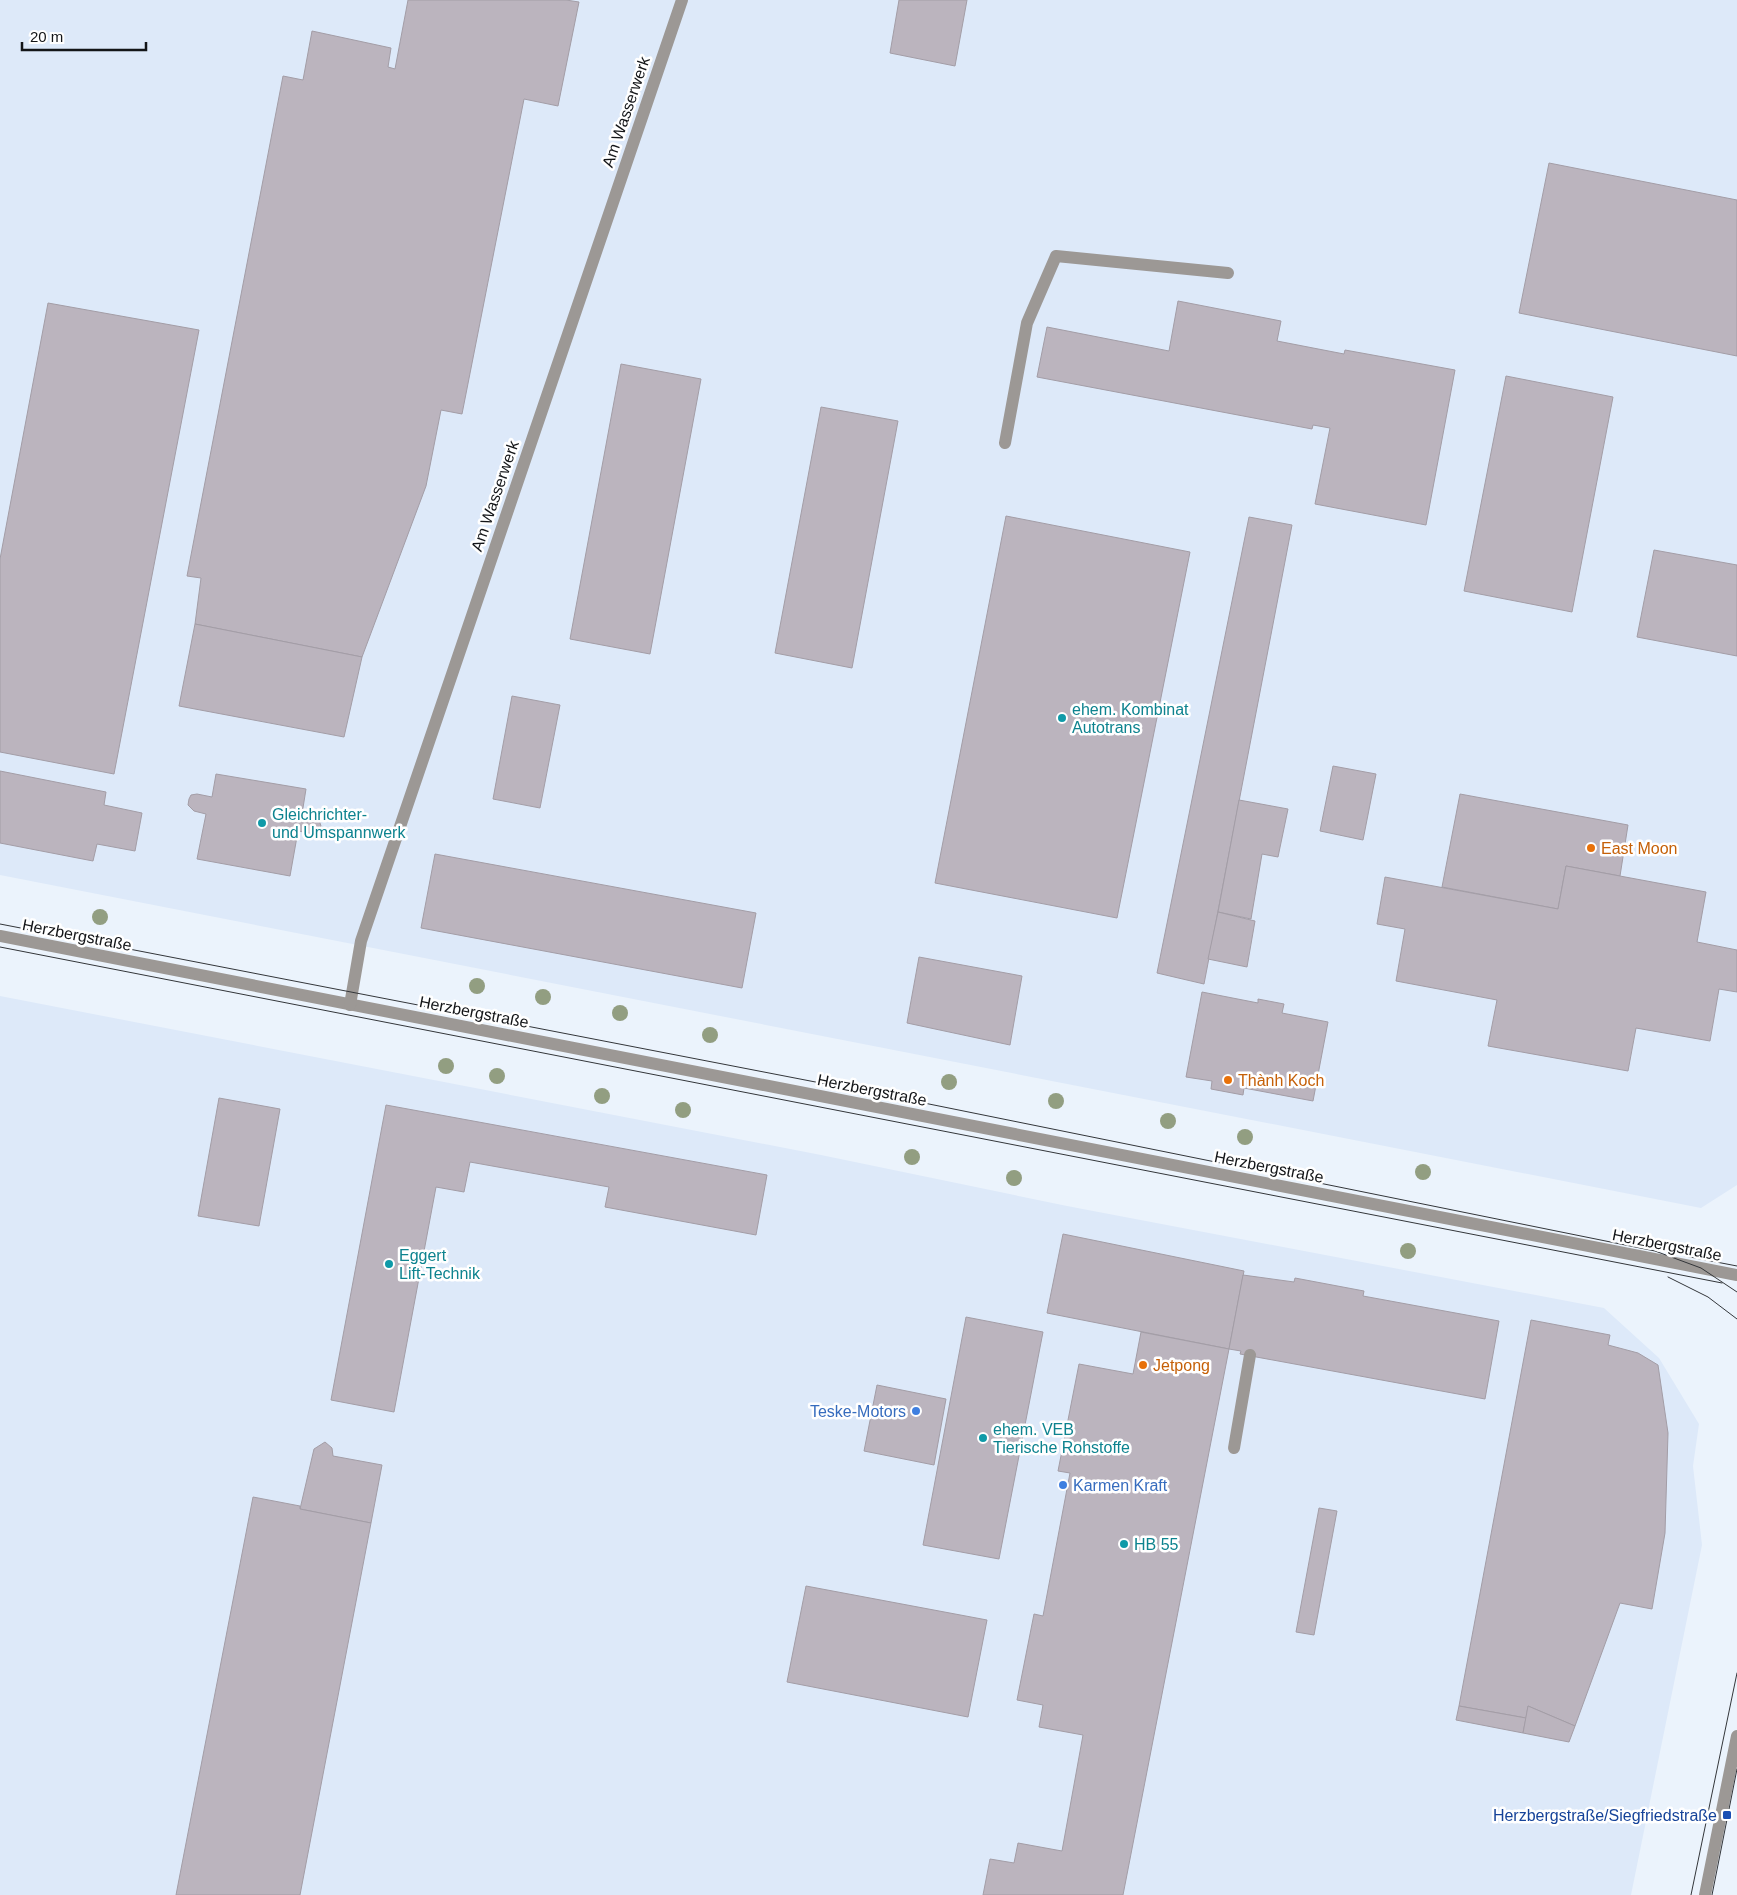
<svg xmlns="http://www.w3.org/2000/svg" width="1737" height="1895" font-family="Helvetica,sans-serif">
	<rect width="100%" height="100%" fill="#ebf3fc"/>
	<g fill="#dde9f9">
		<polygon points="0,0 1737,0 1737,1185 1701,1208 0,875"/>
		<polygon points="0,996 821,1155 1067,1206 1604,1308 1659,1358 1699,1424 1693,1466 1702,1545 1631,1895 0,1895"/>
	</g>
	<g fill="#bbb4be" stroke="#a39da6">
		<polygon points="408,0 566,0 579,2 558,106 524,99 462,414 441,410 426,486 362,657 195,624 201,578 187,576 283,76 303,80 312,31 391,48 388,67 395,69"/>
		<polygon points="899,0 967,0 955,66 890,53"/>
		<polygon points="1549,163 1737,200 1737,356 1519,313"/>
		<polygon points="1178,301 1281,321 1277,341 1344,354 1345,350 1455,370 1426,525 1315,504 1330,428 1313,425 1312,429 1037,377 1047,327 1169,351"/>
		<polygon points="48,303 199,330 114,774 0,752 0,559"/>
		<polygon points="621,364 701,379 650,654 570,639"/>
		<polygon points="1506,376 1613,397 1572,612 1464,591"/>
		<polygon points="821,407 898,421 852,668 775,653"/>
		<polygon points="1006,516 1190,552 1117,918 935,883"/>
		<polygon points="1249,517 1292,525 1204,984 1157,973"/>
		<polygon points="1654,550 1737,565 1737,656 1637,637"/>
		<polygon points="195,624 362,657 344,737 179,706"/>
		<polygon points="512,696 560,705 540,808 493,799"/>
		<polygon points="1333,766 1376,774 1363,840 1320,831"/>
		<polygon points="0,771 106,792 104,805 142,813 135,851 97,844 93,861 0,843"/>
		<polygon points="216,774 306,789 302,814 318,817 321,826 315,834 298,831 290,876 197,859 206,814 194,811 188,805 189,799 191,795 197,794 212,797"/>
		<polygon points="1460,794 1628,825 1620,876 1566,866 1558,909 1442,887"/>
		<polygon points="1239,800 1288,809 1278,857 1262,854 1251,919 1218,912"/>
		<polygon points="435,854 756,913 742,988 421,928"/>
		<polygon points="1566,866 1706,892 1697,942 1737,950 1737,992 1719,989 1710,1041 1636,1028 1628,1071 1488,1046 1497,1000 1396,981 1405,929 1377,924 1385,877 1558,909"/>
		<polygon points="1218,912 1255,921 1247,967 1208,959"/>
		<polygon points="919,957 1022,976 1010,1045 907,1023"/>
		<polygon points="1202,992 1258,1003 1258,999 1284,1004 1282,1013 1328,1022 1313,1101 1244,1088 1243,1095 1211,1089 1212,1081 1186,1077"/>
		<polygon points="219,1098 280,1109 259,1226 198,1216"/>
		<polygon points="386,1105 767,1175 756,1235 605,1207 609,1187 470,1162 464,1192 436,1187 394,1412 331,1400"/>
		<polygon points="1063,1234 1244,1271 1229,1349 1047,1313"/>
		<polygon points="1243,1275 1294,1282 1295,1278 1364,1291 1363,1296 1499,1321 1485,1399 1240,1354 1241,1351 1229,1349"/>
		<polygon points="966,1317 1043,1332 999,1559 923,1545"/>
		<polygon points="1531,1320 1610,1335 1608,1345 1638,1353 1658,1365 1668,1433 1665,1533 1652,1609 1620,1603 1575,1726 1528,1706 1526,1718 1459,1706"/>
		<polygon points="1141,1332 1229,1349 1123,1895 983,1895 990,1859 1014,1863 1018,1843 1062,1851 1083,1735 1039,1727 1043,1705 1017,1700 1034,1614 1043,1616 1070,1473 1058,1471 1079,1364 1133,1374"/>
		<polygon points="877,1385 946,1399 934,1465 864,1451"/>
		<polygon points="325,1442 332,1448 333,1456 382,1465 371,1523 300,1509 314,1449"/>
		<polygon points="253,1497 300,1506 300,1509 371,1523 300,1895 176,1895"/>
		<polygon points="1319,1508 1337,1511 1314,1635 1296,1632"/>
		<polygon points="806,1586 987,1620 968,1717 787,1682"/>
		<polygon points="1459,1706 1526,1718 1523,1733 1456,1720"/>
		<polygon points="1528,1706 1575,1726 1569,1742 1523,1733"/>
	</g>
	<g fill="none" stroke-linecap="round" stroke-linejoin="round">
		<g stroke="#9c9895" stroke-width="12">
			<polyline points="1005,443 1027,323 1056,256 1228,273"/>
			<polyline points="0,936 1737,1275"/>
			<polyline points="350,1005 361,941 682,0"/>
			<polyline points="1234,1448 1250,1355"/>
			<polyline points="1705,1895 1737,1736"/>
		</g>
		<g stroke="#33363a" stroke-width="1">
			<polyline points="0,924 929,1104 1655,1251 1701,1268 1737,1292"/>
			<polyline points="0,947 1722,1283"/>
			<polyline points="1685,1256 1737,1266"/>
			<polyline points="1668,1277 1708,1297 1737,1319"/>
			<polyline points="1691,1895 1737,1673"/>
			<polyline points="1712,1895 1737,1769"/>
		</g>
	</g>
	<g fill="#929e81">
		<circle cx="100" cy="917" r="8"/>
		<circle cx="477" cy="986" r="8"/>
		<circle cx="543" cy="997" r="8"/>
		<circle cx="620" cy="1013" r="8"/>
		<circle cx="710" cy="1035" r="8"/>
		<circle cx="446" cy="1066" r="8"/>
		<circle cx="497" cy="1076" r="8"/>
		<circle cx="949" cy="1082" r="8"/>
		<circle cx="602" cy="1096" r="8"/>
		<circle cx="1056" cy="1101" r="8"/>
		<circle cx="683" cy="1110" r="8"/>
		<circle cx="1168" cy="1121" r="8"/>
		<circle cx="1245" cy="1137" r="8"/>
		<circle cx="912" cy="1157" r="8"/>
		<circle cx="1423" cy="1172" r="8"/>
		<circle cx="1014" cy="1178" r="8"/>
		<circle cx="1408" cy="1251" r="8"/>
	</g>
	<g fill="#0f9aa8" stroke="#fff" stroke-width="2">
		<circle cx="1062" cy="718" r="5"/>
		<circle cx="262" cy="823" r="5"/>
		<circle cx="389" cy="1264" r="5"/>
		<circle cx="983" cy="1438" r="5"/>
		<circle cx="1124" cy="1544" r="5"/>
	</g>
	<g fill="#e8710a" stroke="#fff" stroke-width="2">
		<circle cx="1591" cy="848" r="5"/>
		<circle cx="1228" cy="1080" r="5"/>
		<circle cx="1143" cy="1365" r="5"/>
	</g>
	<g fill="#3f7fe0" stroke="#fff" stroke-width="2">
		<circle cx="916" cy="1411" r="5"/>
		<circle cx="1063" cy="1485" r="5"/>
	</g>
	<rect fill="#1a4fb4" stroke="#fff" stroke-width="2" x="1722" y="1810" width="10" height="10" rx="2.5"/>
	<g text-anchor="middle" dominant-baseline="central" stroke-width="5" stroke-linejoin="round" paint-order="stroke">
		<g font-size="16" fill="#131518" stroke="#fff">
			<text transform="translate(626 112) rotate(-71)">Am Wasserwerk</text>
			<text transform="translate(495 496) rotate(-71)">Am Wasserwerk</text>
			<text transform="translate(77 935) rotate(11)">Herzbergstraße</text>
			<text transform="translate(474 1012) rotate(11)">Herzbergstraße</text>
			<text transform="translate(872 1090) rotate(11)">Herzbergstraße</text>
			<text transform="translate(1269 1167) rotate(11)">Herzbergstraße</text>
			<text transform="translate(1667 1245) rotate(11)">Herzbergstraße</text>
		</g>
		<g font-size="16" fill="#0d838f" stroke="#fff" text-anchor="start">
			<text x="1072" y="709">ehem. Kombinat<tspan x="1072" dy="18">Autotrans</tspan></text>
			<text x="272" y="814">Gleichrichter-<tspan x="272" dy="18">und Umspannwerk</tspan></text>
			<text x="399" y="1255">Eggert<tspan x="399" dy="18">Lift-Technik</tspan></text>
			<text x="993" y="1429">ehem. VEB<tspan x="993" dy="18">Tierische Rohstoffe</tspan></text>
			<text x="1134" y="1544">HB 55</text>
		</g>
		<g font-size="16" fill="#c56008" stroke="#fff" text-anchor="start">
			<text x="1601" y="848">East Moon</text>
			<text x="1238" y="1080">Thành Koch</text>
			<text x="1153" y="1365">Jetpong</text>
		</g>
		<g font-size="16" fill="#366cbe" stroke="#fff" text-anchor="end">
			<text x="906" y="1411">Teske-Motors</text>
			<text x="1073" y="1485" text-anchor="start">Karmen Kraft</text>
		</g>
		<g font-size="16" fill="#164399" stroke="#fff" text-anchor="end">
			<text x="1717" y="1815">Herzbergstraße/Siegfriedstraße</text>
		</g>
	</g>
	<path d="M22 42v8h124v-8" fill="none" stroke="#131518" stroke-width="2.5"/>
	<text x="30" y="42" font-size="15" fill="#131518" stroke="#ffffff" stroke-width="4" paint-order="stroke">20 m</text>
</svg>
